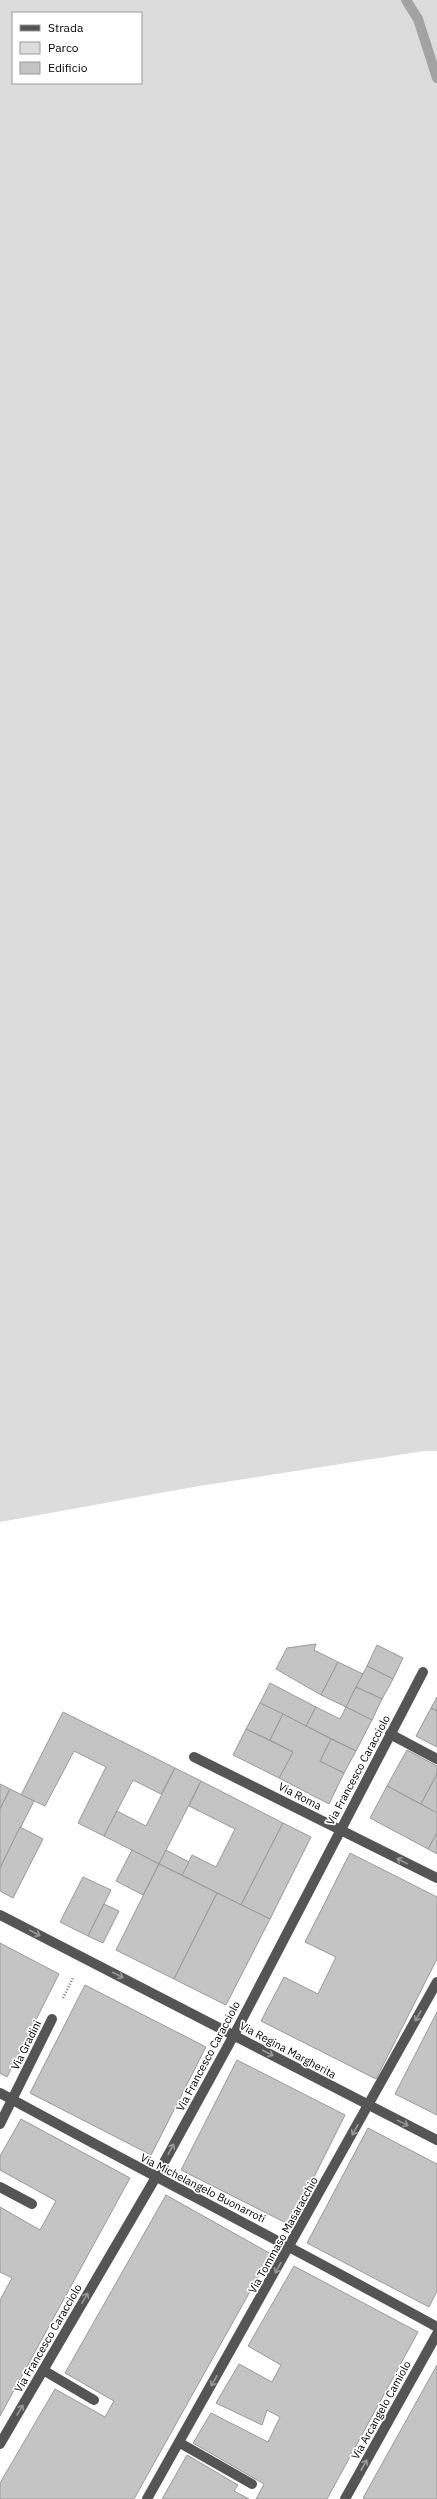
<svg xmlns="http://www.w3.org/2000/svg" width="437" height="2499" font-family="'IBM Plex Sans',sans-serif">
	<rect width="100%" height="100%" fill="#fff"/>
	<path fill="#dcdcdc" fill-rule="evenodd" d="M0,0H437V1451H424L199,1486L0,1522ZM13,13H141V83H13Z"/>
	<g fill="none" stroke-linecap="round" stroke-linejoin="round">
		<polyline stroke="#a3a3a3" stroke-width="10" points="406,0 418,19 437,78"/>
	</g>
	<g fill="#c4c4c4" stroke="#999">
		<polygon points="316,1644 314,1650 338,1662 321,1695 276,1669 287,1648"/>
		<polygon points="377,1645 403,1658 393,1679 367,1666"/>
		<polygon points="338,1662 363,1674 346,1707 321,1695"/>
		<polygon points="367,1666 393,1679 382,1699 356,1687"/>
		<polygon points="270,1683 316,1707 306,1726 260,1703"/>
		<polygon points="356,1687 382,1699 372,1720 346,1707"/>
		<polygon points="437,1697 437,1711 431,1708"/>
		<polygon points="260,1703 283,1714 270,1740 246,1729"/>
		<polygon points="316,1707 340,1719 346,1707 372,1720 356,1751 306,1726"/>
		<polygon points="431,1708 437,1711 437,1747 416,1736"/>
		<polygon points="63,1712 175,1768 161,1794 133,1780 104,1836 78,1823 106,1767 74,1751 45,1806 21,1795"/>
		<polygon points="283,1714 331,1739 320,1761 344,1773 329,1804 279,1778 293,1752 270,1740"/>
		<polygon points="246,1729 293,1752 279,1778 233,1755"/>
		<polygon points="331,1739 356,1751 344,1773 320,1761"/>
		<polygon points="407,1750 437,1766 437,1774 421,1804 387,1786"/>
		<polygon points="175,1768 201,1781 159,1864 104,1836 117,1811 146,1826"/>
		<polygon points="437,1774 437,1813 421,1804"/>
		<polygon points="201,1781 283,1823 241,1905 182,1875 192,1855 216,1867 235,1829 189,1806"/>
		<polygon points="0,1784 10,1789 0,1809"/>
		<polygon points="387,1786 437,1813 437,1833 428,1849 370,1818"/>
		<polygon points="10,1789 34,1801 0,1868 0,1809"/>
		<polygon points="283,1823 311,1837 270,1919 241,1905"/>
		<polygon points="20,1827 43,1839 13,1898 0,1891 0,1868"/>
		<polygon points="437,1833 437,1854 428,1849"/>
		<polygon points="132,1850 159,1864 143,1895 116,1881"/>
		<polygon points="166,1850 189,1862 182,1875 159,1864"/>
		<polygon points="350,1853 437,1897 437,1959 376,2079 261,2021 284,1977 318,1994 336,1957 305,1942"/>
		<polygon points="159,1864 217,1893 174,1979 116,1950"/>
		<polygon points="83,1877 111,1890 88,1936 60,1922"/>
		<polygon points="217,1893 270,1919 226,2005 174,1979"/>
		<polygon points="104,1904 119,1911 103,1943 88,1936"/>
		<polygon points="0,1943 59,1974 7,2077 0,2073"/>
		<polygon points="85,1985 206,2047 151,2155 30,2093"/>
		<polygon points="437,2012 437,2115 395,2094"/>
		<polygon points="237,2060 345,2115 290,2225 181,2170"/>
		<polygon points="21,2119 130,2178 0,2416 0,2300 12,2278 0,2272 0,2207 40,2230 56,2201 0,2170 0,2156"/>
		<polygon points="368,2128 437,2164 437,2291 429,2307 307,2243"/>
		<polygon points="166,2195 271,2254 134,2499 0,2499 0,2483 55,2389 105,2417 114,2401 65,2373"/>
		<polygon points="294,2266 418,2332 327,2499 256,2499 264,2484 193,2443 211,2413 268,2442 280,2417 267,2410 262,2425 216,2403 239,2364 272,2382 281,2365 248,2346"/>
		<polygon points="437,2365 437,2499 366,2499 363,2498"/>
		<polygon points="187,2455 238,2485 234,2491 249,2499 162,2499"/>
	</g>
	<g fill="none" stroke-linecap="round" stroke-linejoin="round">
		<polyline stroke="#777" stroke-width="2.5" stroke-dasharray="1 2" stroke-linecap="butt" points="63,1998 73,1978"/>
		<g stroke="#555" stroke-width="10">
			<polyline points="390,1734 437,1759"/>
			<polyline points="194,1757 437,1878"/>
			<polyline points="0,1915 437,2140"/>
			<path d="M0,2093C145,2172 292,2247 437,2327"/>
			<polyline points="0,2124 52,2019"/>
			<polyline points="0,2187 32,2204"/>
			<polyline points="43,2370 94,2400"/>
			<polyline points="180,2443 252,2484"/>
			<polyline points="0,2444 156,2177 234,2035 423,1672"/>
			<polyline points="147,2499 437,1982"/>
			<polyline points="345,2499 437,2334"/>
		</g>
	</g>
	<defs><path id="oneway-shaft" d="M-6 0H5M1.5-3L5.5 0L1.5 3" fill="none" stroke-width="1.6" stroke-linecap="round" stroke-linejoin="round"/></defs>
	<g stroke="#999">
		<use href="#oneway-shaft" transform="translate(402 1861) rotate(-153)"/>
		<use href="#oneway-shaft" transform="translate(35 1933) rotate(27)"/>
		<use href="#oneway-shaft" transform="translate(118 1975) rotate(27)"/>
		<use href="#oneway-shaft" transform="translate(418 2016) rotate(119)"/>
		<use href="#oneway-shaft" transform="translate(268 2053) rotate(28)"/>
		<use href="#oneway-shaft" transform="translate(403 2123) rotate(26)"/>
		<use href="#oneway-shaft" transform="translate(355 2130) rotate(119)"/>
		<use href="#oneway-shaft" transform="translate(171 2149) rotate(-62)"/>
		<use href="#oneway-shaft" transform="translate(278 2268) rotate(119)"/>
		<use href="#oneway-shaft" transform="translate(85 2298) rotate(-60)"/>
		<use href="#oneway-shaft" transform="translate(214 2381) rotate(119)"/>
		<use href="#oneway-shaft" transform="translate(20 2410) rotate(-60)"/>
		<use href="#oneway-shaft" transform="translate(364 2465) rotate(-61)"/>
	</g>
	<g text-anchor="middle" dominant-baseline="central" stroke-width="3.5" stroke-linejoin="round" paint-order="stroke">
		<g font-size="11" fill="#000" stroke="#fff">
			<text transform="translate(358 1770) rotate(-62)">Via Francesco Caracciolo</text>
			<text transform="translate(300 1796) rotate(27)">Via Roma</text>
			<text transform="translate(26 2045) rotate(-64)">Via Gradini</text>
			<text transform="translate(288 2050) rotate(28)">Via Regina Margherita</text>
			<text transform="translate(208 2056) rotate(-62)">Via Francesco Caracciolo</text>
			<text transform="translate(203 2188) rotate(27)">Via Michelangelo Buonarroti</text>
			<text transform="translate(283 2235) rotate(-61)">Via Tommaso Masaracchio</text>
			<text transform="translate(48 2338) rotate(-60)">Via Francesco Caracciolo</text>
			<text transform="translate(381 2410) rotate(-61)">Via Arcangelo Camiolo</text>
		</g>
	</g>
	<rect x="12" y="12" width="130" height="72" fill="#ffffff" stroke="#999999"/>
	<rect x="20" y="25" width="20" height="6" fill="#555555" stroke="#999999"/>
	<text x="48" y="32" font-size="12" fill="#000000">Strada</text>
	<rect x="20" y="42" width="20" height="12" fill="#dcdcdc" stroke="#999999"/>
	<text x="48" y="52" font-size="12" fill="#000000">Parco</text>
	<rect x="20" y="62" width="20" height="12" fill="#c4c4c4" stroke="#999999"/>
	<text x="48" y="72" font-size="12" fill="#000000">Edificio</text>
</svg>
